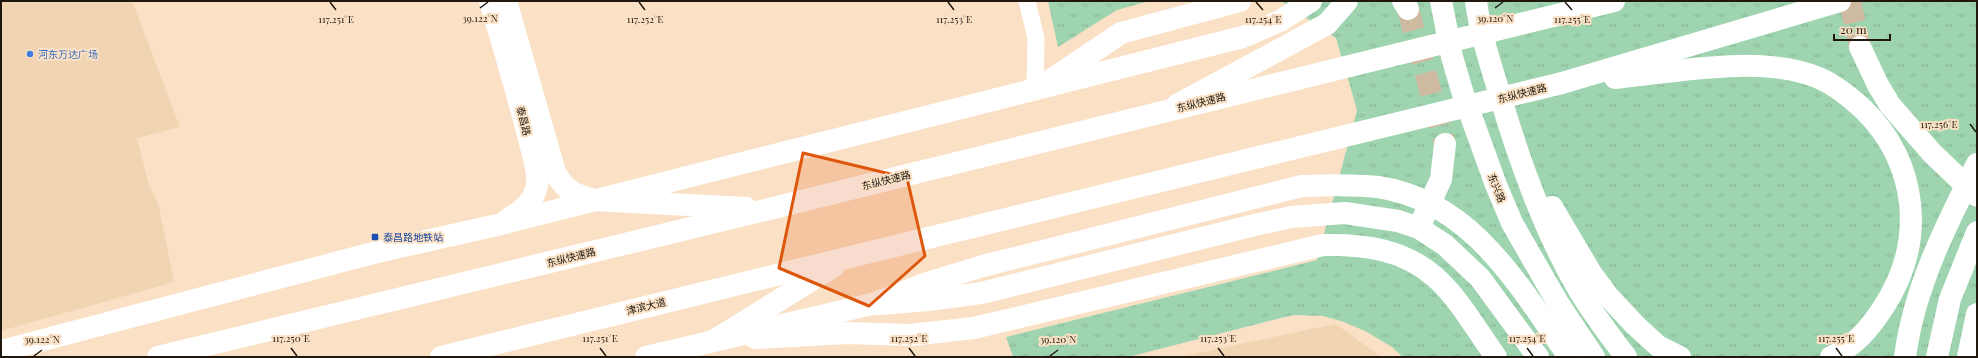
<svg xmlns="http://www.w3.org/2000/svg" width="1978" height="358" font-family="'Playfair Display','Noto Sans SC',serif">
	<defs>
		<pattern id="park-tufts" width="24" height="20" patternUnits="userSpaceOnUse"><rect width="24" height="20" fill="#9ed5b0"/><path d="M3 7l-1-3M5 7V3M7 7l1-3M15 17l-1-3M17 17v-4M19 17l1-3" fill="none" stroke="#88b696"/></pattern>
	</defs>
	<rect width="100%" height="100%" fill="#fae1c6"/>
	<g fill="#f1d4b2">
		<polygon points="1,1 132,1 180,127 137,138 149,186 158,203 174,282 1,331"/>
		<polygon points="1336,324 1381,357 1179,357"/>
	</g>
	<g fill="url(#park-tufts)">
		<polygon points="1048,1 1149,1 1117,10 1058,47"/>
		<polygon points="1281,1 1977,1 1977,357 1403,357 1392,347 1365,331 1344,322 1323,316 1293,315 1128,357 1013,357 1006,337 1317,260 1357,110 1336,38"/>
	</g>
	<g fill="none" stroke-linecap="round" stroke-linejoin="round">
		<g stroke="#ceb9a1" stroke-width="22" stroke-dasharray="22 11" stroke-linecap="butt">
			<polyline points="1850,1 1860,47"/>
			<polyline points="1408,9 1445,144"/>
		</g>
		<polyline stroke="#fff" stroke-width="17" points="1027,1 1036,38 1035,90"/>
		<g stroke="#fff" stroke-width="22">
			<path d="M490,1C504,48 518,95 530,143C533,156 539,172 537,185C534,202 522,211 508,219"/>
			<path d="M506,1L555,172C565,191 574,194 594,200"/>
			<polyline points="1403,1 1408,9"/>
			<polyline points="1860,47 1878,85 1890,105 1932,153 1977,196"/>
			<polyline points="1048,82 1121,33 1240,1"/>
			<polyline points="1422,221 1441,179 1445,144"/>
			<polyline points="879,304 928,300 981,293 1255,225 1291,217 1345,213 1398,221 1419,228 1445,245 1480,278 1538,357"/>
			<path d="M755,338L847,333L910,335L974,328L1323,245C1363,244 1403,249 1435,277C1459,298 1477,331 1496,357"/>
			<polyline points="1,351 377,252 497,225 1243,37 1280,21 1311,1"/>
			<polyline points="1937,357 1950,299 1977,232"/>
			<polyline points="1968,357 1977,314"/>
		</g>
		<g stroke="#fff" stroke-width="22">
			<polyline points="1177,105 1327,24 1347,1"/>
			<path d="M646,357L872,304L927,283L983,266L1302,186C1327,185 1352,184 1378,187C1472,201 1519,286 1569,357"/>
			<path d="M1905,357C1914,288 1946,225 1977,164"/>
		</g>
		<g stroke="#fff" stroke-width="22">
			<polyline points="1441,1 1452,57 1463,94 1496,185 1512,223 1558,303 1594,357"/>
			<path d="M1476,1C1480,32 1490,63 1499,92C1519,161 1544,231 1580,292C1594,315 1610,336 1626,357"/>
			<path d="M1615,78C1674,72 1763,54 1819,78C1835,85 1850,97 1863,109C1919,164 1926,243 1883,308C1869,329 1855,346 1831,357"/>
			<polyline points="594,200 746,208"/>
			<polyline points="1552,207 1591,273 1608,296 1635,325 1658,346 1680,357"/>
			<polyline points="713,341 833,267"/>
			<polyline points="158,357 769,209 1614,1"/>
			<polyline points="441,357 1562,83 1840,1"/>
		</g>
	</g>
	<path fill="#de560c" fill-opacity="0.2" stroke="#de560c" stroke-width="3" stroke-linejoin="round" d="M803,153L907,178L925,256L869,306L779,268Z"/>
	<path fill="none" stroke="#20180e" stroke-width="1.5" d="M330,2L336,10M639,2L645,10M948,2L954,10M1256,2L1263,10M1565,2L1572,10M480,8L488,2M1495,8L1503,2M1970,124L1976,132M291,348L297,356M600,348L606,356M909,348L915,356M1218,348L1224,356M1527,348L1533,356M1836,348L1842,356M34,356L42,350M1050,356L1058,350"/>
	<circle fill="#3f7fe0" stroke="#fae1c6" stroke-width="1.5" cx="30" cy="54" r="4"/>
	<rect fill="#1a4fb4" stroke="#fae1c6" stroke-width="1.5" x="371" y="233" width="8" height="8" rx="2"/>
	<g text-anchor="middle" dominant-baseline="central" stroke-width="4" stroke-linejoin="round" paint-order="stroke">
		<g font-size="10" fill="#366cbe" stroke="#fae1c6" text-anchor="start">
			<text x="38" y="54">河东万达广场</text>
		</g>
		<g font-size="10" fill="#20180e" stroke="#fae1c6">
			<text transform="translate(1522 93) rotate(-14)">东纵快速路</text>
			<text transform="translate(1201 102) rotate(-14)">东纵快速路</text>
			<text transform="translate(524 121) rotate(76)">泰昌路</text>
			<text transform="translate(886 180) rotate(-14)">东纵快速路</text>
			<text transform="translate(1497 188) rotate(68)">东兴路</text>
			<text transform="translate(571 257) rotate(-14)">东纵快速路</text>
			<text transform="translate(646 306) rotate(-14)">津滨大道</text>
		</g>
		<g font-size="10" fill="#164399" stroke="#fae1c6" text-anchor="start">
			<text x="383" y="237">泰昌路地铁站</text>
		</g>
	</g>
	<g font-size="10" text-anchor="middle" fill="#20180e" stroke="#fae1c6" stroke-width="4" stroke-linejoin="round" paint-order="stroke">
		<text x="480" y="22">39.122°N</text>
		<text x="1495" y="22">39.120°N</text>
		<text x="336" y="23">117.251°E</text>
		<text x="645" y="23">117.252°E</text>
		<text x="954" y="23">117.253°E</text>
		<text x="1263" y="23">117.254°E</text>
		<text x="1572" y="23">117.255°E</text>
		<text x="1939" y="128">117.256°E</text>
		<text x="291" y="342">117.250°E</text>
		<text x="600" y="342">117.251°E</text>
		<text x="909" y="342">117.252°E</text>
		<text x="1218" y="342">117.253°E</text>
		<text x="1527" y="342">117.254°E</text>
		<text x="1836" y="342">117.255°E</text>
		<text x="42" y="343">39.122°N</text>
		<text x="1058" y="343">39.120°N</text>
	</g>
	<rect width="1978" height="358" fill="none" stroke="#20180e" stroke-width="4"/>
	<path d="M1834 34v6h56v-6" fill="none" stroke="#20180e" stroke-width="2"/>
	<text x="1840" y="34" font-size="12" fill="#20180e" stroke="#fae1c6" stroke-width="3" paint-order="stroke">20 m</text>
</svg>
